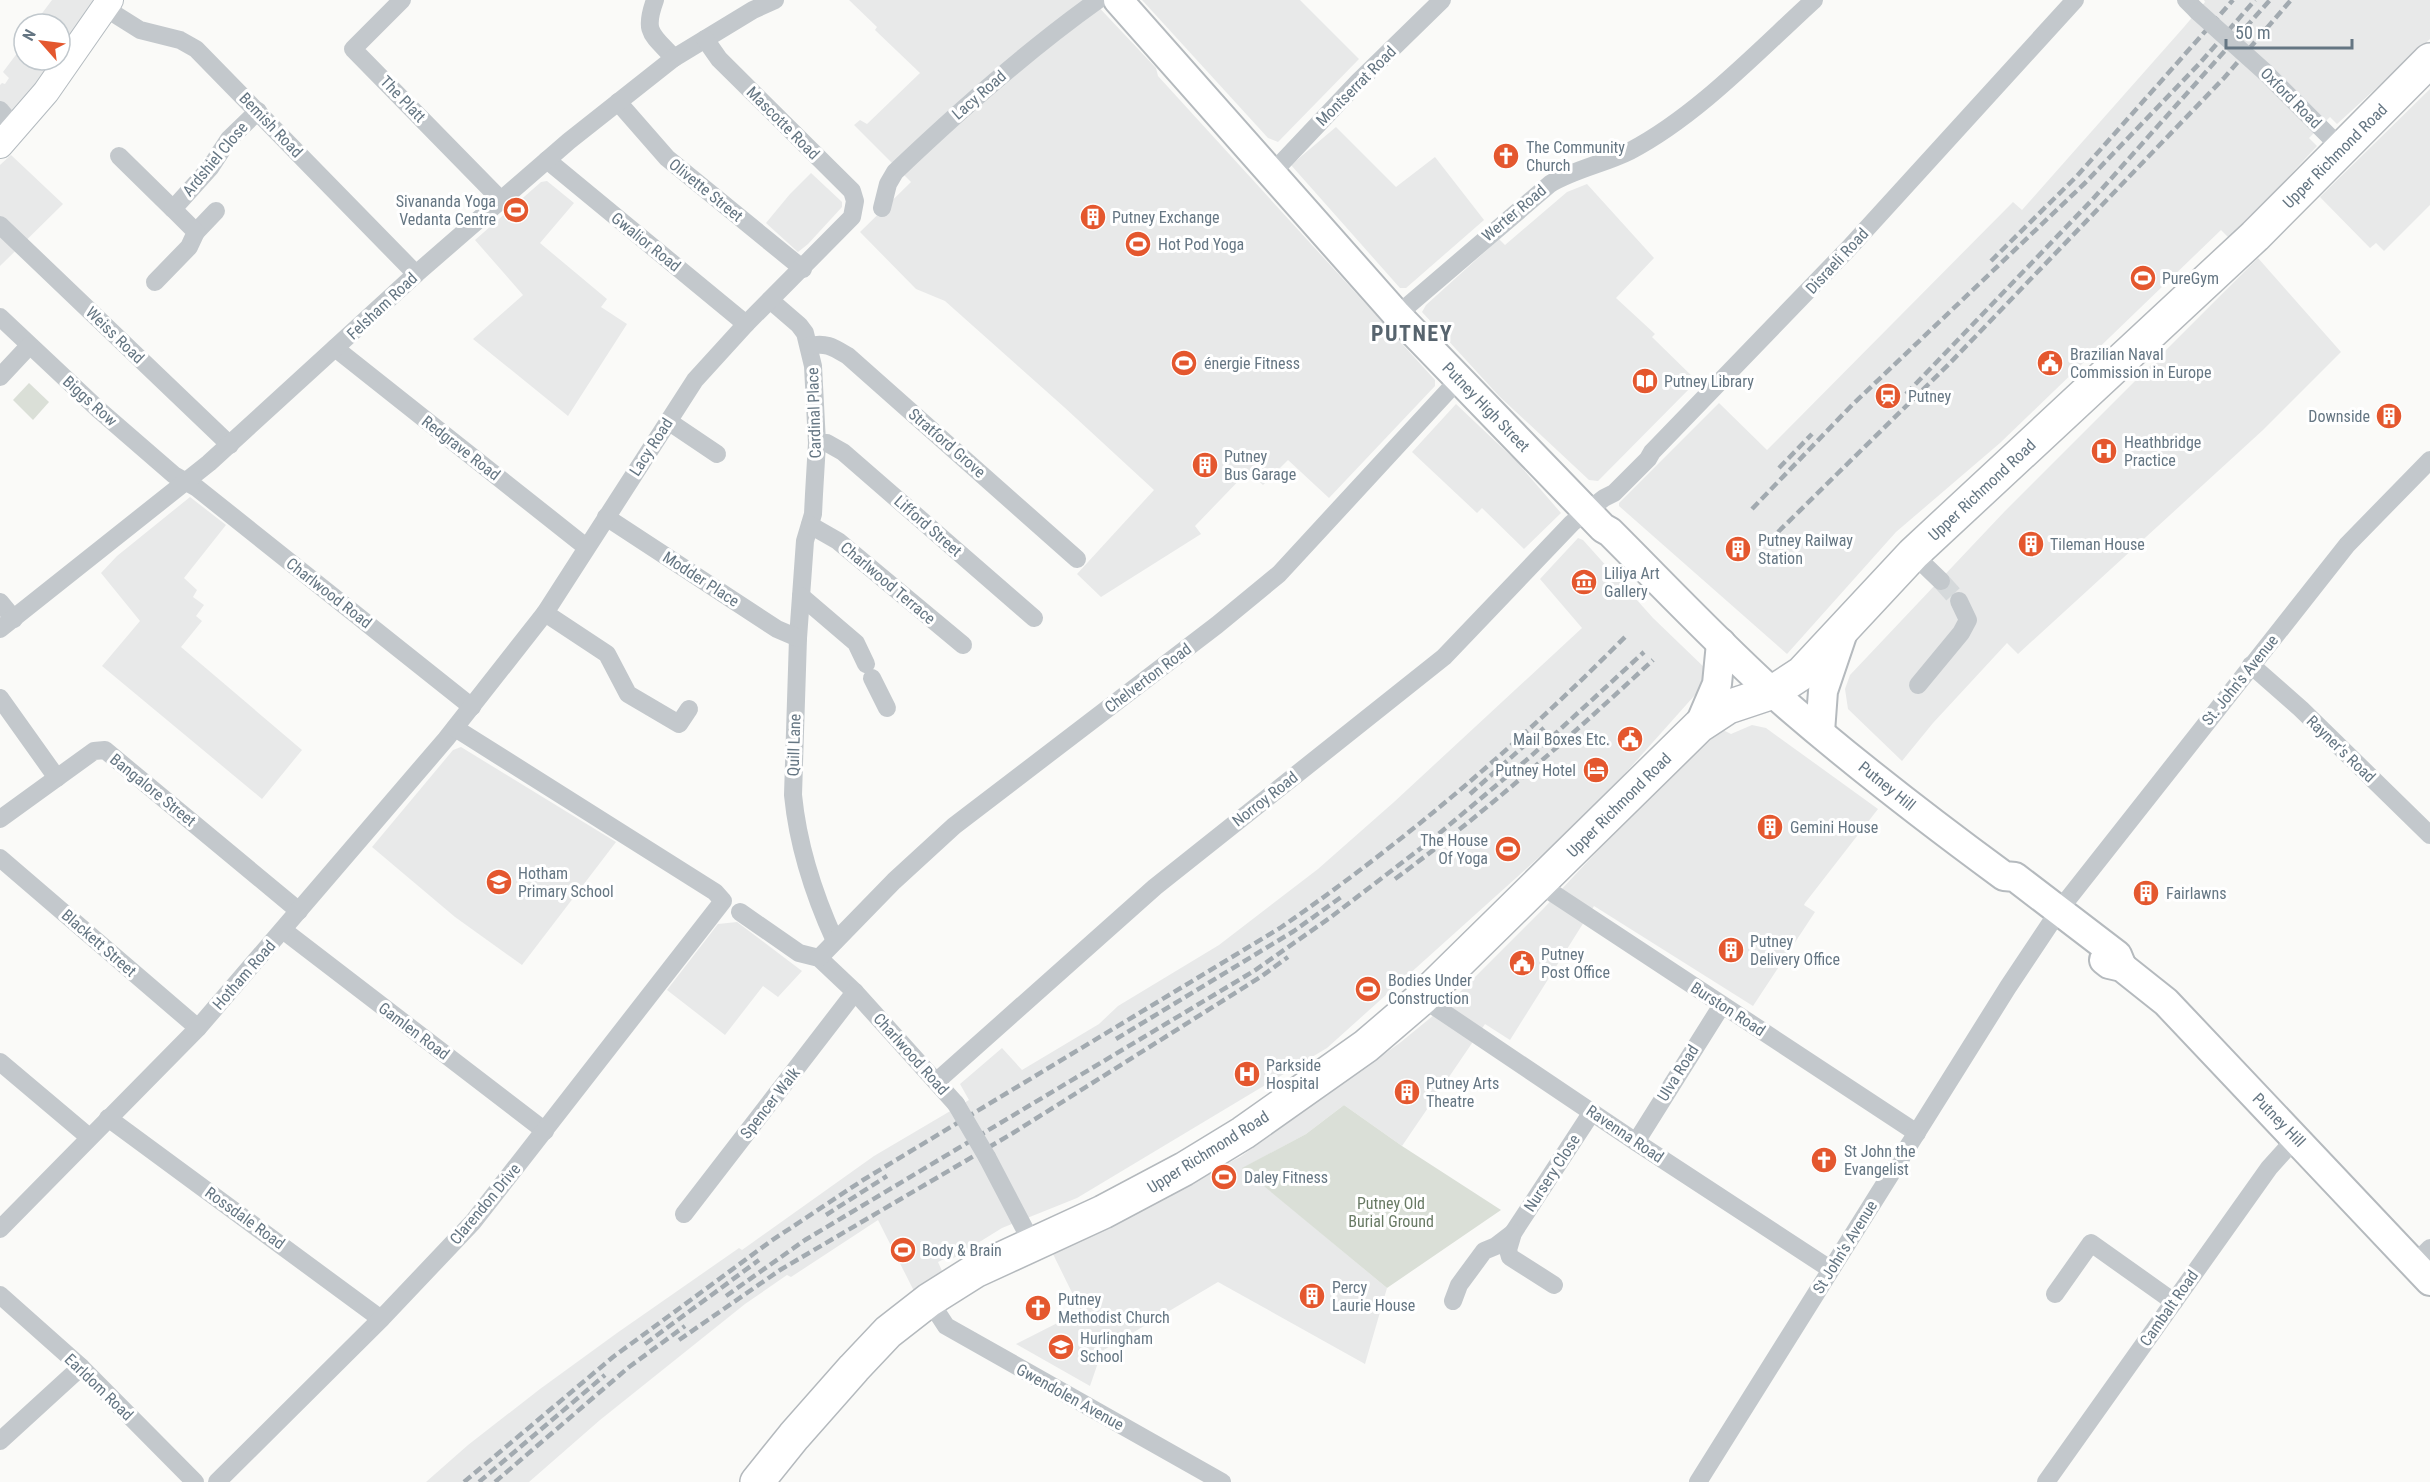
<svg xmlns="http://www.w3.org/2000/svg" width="2430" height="1482" font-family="'Roboto Condensed',sans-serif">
	<rect width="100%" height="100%" fill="#fafaf8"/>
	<g fill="#e8e9e9">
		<polygon points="52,0 93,0 60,51 60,24 34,24"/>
		<polygon points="849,0 1092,0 1156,68 1158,76 1435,380 1435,386 1329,498 1288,460 1263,485 1248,471 1195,526 1201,534 1101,597 1077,574 1154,490 1064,407 945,301 916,289 860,232 911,182 854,125 860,120 867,124 920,73 875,30 877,27"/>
		<polygon points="1142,0 1300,0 1359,59 1278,142 1268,138"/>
		<polygon points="2204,0 2430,0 2430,39 2337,124 2330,117 2309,138 2317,146 2230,239 2221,230 2000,443 1896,532 1787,654 1619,506 1619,503 1719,403 1767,450 2013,202 2022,210 2184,27 2205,2"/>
		<polygon points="24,38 24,60 54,60 20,112 0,132 0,85 2,83 5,84 9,78 3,72 24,44 21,42"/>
		<polygon points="2430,89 2430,205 2384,251 2376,243 2370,248 2320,197"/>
		<polygon points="1336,127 1396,187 1435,157 1484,220 1406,288 1400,288 1291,165"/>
		<polygon points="11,155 63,204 0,266 0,165"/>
		<polygon points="811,173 842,202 842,207 808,244 798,252 766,223 790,194"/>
		<polygon points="547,181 574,203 540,243 607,299 601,307 627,324 568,416 473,339 523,295 475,240 541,182"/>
		<polygon points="1587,184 1654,258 1616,298 1655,334 1652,337 1697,381 1598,481 1589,480 1499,396 1422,312 1426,305 1499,239 1505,245 1567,192"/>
		<polygon points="2258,258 2341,352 2263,430 2018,654 2007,643 1933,723 1902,761 1848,709 1845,689 1850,675 2005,511"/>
		<polygon points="1456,404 1516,461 1561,513 1524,549 1482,508 1477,513 1412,452"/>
		<polygon points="190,497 226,525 184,578 197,590 193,597 204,605 196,616 202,621 181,647 302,750 262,799 102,666 140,621 101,573 117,556"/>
		<polygon points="1578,538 1583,540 1653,618 1707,670 1703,686 1596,806 1327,1048 1077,1198 1002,1228 952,1259 950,1256 938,1262 943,1273 914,1291 878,1220 791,1277 787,1275 745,1304 600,1420 529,1482 426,1482 468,1445 540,1389 617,1333 739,1248 742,1250 874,1156 969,1100 960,1084 1002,1048 1022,1070 1099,1024 1118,1006 1219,945 1318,869 1394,802 1582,628 1540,579"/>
		<polygon points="1752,725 1766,728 1878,809 1805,903 1804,905 1815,912 1753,1006 1594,906 1510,1040 1485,1024 1402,1146 1344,1105 1306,1134 1243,1168 1387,1288 1365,1364 1218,1282 1102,1351 1090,1386 1016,1344 1081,1311 1053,1254 1240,1157 1401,1042 1451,1001 1544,908 1676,767 1723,730 1731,734"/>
		<polygon points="461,747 616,842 522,965 455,917 372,847 453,750"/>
		<polygon points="737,922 802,971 778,997 763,986 725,1035 667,990 718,924"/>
	</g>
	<g fill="#dadfd7">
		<polygon points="29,383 49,402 33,420 13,400"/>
		<polygon points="1344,1105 1402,1146 1501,1210 1387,1288 1242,1168 1306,1134"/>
	</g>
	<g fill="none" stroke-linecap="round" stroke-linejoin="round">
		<polyline stroke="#d5d9db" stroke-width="18" stroke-dasharray="18 9" stroke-linecap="butt" points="1941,581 1959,601"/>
		<defs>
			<polyline id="secondary" points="0,145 46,92 110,0"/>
			<g id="primary">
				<path d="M1118,0L1397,315L1603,528L1610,532C1664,586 1716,641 1772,692C1846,757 1925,818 2004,876L2015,877L2117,955L2122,967"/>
				<polyline points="1699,726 1717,684 1721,643"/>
				<polyline points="1820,732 1823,691 1843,632"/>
				<polyline points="2104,960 2109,964 2122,967 2166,1002 2430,1281"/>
			</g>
			<polyline id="highway" points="757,1482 794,1436 854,1368 888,1332 929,1300 975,1271 1103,1212 1184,1169 1243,1133 1366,1046 1422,998 1699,726 1728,707 1773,692 1802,673 1913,554 2255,236 2430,60"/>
		</defs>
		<use href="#secondary" stroke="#b3babf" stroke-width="28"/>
		<use href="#primary" stroke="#b5babe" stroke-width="32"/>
		<use href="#highway" stroke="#b4b9bd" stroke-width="36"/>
		<g stroke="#c3c8cc" stroke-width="18">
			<polyline points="402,0 353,49 500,199"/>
			<path d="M655,0C643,33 652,34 674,58"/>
			<polyline points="2186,0 2197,11"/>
			<polyline points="105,8 140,30 180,40 196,49 416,274"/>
			<polyline points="2265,72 2342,149"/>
			<polyline points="618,102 667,158 803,269"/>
			<polyline points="0,110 16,129"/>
			<polyline points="119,156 173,209"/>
			<polyline points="547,160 746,324"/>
			<polyline points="1272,173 1358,82 1442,0"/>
			<path d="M882,208L888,184L895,172C960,110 1025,52 1098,0"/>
			<polyline points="0,225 230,445"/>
			<polyline points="196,232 216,211"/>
			<polyline points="155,282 189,247 196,232 173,209 210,168 229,139 258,111"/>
			<path d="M770,300L799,325L805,333L813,366L817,443L814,494L813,514L805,541L798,638L793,795C798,846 814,895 835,941"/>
			<path d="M1397,315L1550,184C1575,169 1604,164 1630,151C1697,116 1758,51 1814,0"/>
			<polyline points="0,317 99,410 174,475 197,488 472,707"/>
			<path d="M809,346C826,342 833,347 848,356L1077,559"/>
			<polyline points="335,348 586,547"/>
			<polyline points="0,377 29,346"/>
			<polyline points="668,421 717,454"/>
			<polyline points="817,443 827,443 843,452 1034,618"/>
			<polyline points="606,517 777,629 798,638"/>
			<polyline points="810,525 838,541 963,645"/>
			<polyline points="1913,554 1941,581"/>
			<polyline points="801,596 856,643 866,664"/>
			<polyline points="0,602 14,619"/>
			<polyline points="545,613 607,654 628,694 679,724 689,709"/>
			<polyline points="0,629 209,463 416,274 569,141 674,58 753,10 775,0"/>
			<polyline points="2251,665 2301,709 2430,835"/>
			<polyline points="872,678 887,708"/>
			<polyline points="1918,685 1961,633 1968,620 1959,601"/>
			<polyline points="0,698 57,778"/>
			<polyline points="0,819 94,751 105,750 299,911"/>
			<polyline points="0,858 198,1028"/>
			<polyline points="1539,884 1917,1133"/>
			<polyline points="2060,909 2347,545 2430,460"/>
			<polyline points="740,912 799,953 819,958 855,992 956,1104"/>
			<polyline points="283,930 545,1131"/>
			<polyline points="819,958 894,881 954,826 1217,625 1279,574 1459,379"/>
			<polyline points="1422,998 1636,1142 1830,1269"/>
			<polyline points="0,1062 89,1137"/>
			<polyline points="937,1081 1155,887 1444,657 1572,523 1604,498 1614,493 1648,459 1652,452 1849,248 2075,0"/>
			<polyline points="108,1118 381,1319"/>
			<polyline points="1636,1142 1722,1005"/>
			<polyline points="987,1157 1032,1243"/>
			<polyline points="684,1214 855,992"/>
			<polyline points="0,1229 198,1028 446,739 545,613 695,380 746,324 852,217 855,201 852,191 719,59 705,39"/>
			<polyline points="2414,1264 2430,1248"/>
			<polyline points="1554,1285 1510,1257 1508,1250 1513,1233 1592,1112"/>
			<polyline points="2055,1294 2091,1243 2174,1302"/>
			<polyline points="0,1295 81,1367 195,1482"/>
			<polyline points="929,1300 946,1326 1222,1482"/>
			<polyline points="1453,1301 1459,1285 1484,1251 1496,1246 1513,1233"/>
			<polyline points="0,1441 81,1367"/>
			<polyline points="217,1482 381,1319 473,1222 723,901 715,892 455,728"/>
			<polyline points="1698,1482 2008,987 2052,921"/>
			<polyline points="2046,1482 2269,1168 2296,1138"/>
		</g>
		<use href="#secondary" stroke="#fff" stroke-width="26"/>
		<use href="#primary" stroke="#fff" stroke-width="28"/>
		<use href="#highway" stroke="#fff" stroke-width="33"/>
		<g stroke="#a2aab0" stroke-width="4.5" stroke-dasharray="9 4.5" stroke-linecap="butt">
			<polyline points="1991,261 2077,176 2233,0"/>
			<polyline points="1906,394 2092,200 2270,0"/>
			<polyline points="1779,468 1812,434"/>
			<polyline points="1752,509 1852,405 2085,183 2200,63 2255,0"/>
			<polyline points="1778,532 1949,364 2224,78 2291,0"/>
			<polyline points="1470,794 1544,728"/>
			<path d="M1395,879C1486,812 1570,737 1653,660"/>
			<polyline points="1116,1039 1294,931 1344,895"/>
			<polyline points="826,1215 887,1176"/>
			<polyline points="726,1296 805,1240 1254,971 1331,917 1429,842 1530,757 1644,652"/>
			<polyline points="679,1340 780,1270 1013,1133 1262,976 1288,957"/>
			<polyline points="645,1344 759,1260"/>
			<path d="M464,1482L613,1357L771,1241L863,1180L1280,928C1406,841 1520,743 1627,635"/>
			<polyline points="479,1482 605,1375"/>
			<polyline points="495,1482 629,1367 685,1326"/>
		</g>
		<g stroke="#c3c8cc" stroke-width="18">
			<polyline points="2197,11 2265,72"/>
			<polyline points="956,1104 987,1157"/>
		</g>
	</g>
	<defs>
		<symbol id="church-disc" viewBox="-11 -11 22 22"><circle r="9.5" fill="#e4572e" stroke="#fff"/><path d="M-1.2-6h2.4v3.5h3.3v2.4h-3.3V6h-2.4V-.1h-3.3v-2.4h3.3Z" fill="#fff"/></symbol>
		<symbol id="stadium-disc" viewBox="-11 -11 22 22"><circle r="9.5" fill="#e4572e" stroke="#fff"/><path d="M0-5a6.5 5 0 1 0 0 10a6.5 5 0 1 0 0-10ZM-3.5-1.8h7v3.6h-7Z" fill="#fff"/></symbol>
		<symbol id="building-disc" viewBox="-11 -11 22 22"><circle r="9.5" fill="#e4572e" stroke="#fff"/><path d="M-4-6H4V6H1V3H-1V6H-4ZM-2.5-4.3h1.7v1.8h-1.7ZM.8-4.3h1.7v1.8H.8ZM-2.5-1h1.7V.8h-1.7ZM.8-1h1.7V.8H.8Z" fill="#fff"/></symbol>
		<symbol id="civic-disc" viewBox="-11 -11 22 22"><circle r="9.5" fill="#e4572e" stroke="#fff"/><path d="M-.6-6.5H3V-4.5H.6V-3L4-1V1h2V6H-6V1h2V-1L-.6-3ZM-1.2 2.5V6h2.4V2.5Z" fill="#fff"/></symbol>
		<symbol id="library-disc" viewBox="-11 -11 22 22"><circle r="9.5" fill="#e4572e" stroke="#fff"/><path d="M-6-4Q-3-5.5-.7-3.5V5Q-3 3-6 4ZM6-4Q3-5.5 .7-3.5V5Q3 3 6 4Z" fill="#fff"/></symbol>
		<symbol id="station-disc" viewBox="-11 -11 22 22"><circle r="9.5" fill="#e4572e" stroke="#fff"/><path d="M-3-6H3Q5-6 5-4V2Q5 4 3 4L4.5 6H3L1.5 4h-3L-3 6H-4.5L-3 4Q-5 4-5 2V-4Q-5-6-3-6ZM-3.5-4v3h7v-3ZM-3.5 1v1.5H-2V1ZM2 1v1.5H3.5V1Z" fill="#fff"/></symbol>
		<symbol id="hospital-disc" viewBox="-11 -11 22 22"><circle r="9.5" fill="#e4572e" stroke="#fff"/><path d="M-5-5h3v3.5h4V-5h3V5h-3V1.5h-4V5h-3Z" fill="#fff"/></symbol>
		<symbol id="museum-disc" viewBox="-11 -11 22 22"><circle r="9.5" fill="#e4572e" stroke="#fff"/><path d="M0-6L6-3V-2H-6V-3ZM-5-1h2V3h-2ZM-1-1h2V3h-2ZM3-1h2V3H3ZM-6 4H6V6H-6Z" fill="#fff"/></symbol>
		<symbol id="hotel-disc" viewBox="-11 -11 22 22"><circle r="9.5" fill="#e4572e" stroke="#fff"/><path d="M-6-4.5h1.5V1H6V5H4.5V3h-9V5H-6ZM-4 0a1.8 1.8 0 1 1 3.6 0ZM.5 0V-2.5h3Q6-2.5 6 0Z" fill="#fff"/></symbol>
		<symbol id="school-disc" viewBox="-11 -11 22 22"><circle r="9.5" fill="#e4572e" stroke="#fff"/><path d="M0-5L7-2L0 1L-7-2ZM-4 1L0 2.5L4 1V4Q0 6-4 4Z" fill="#fff"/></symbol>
	</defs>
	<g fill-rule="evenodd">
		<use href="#church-disc" x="1491" y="141" width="30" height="30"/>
		<use href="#stadium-disc" x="501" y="195" width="30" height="30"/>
		<use href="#building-disc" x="1078" y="202" width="30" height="30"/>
		<use href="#stadium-disc" x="1123" y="229" width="30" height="30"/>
		<use href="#stadium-disc" x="2128" y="263" width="30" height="30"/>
		<use href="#stadium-disc" x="1169" y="348" width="30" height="30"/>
		<use href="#civic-disc" x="2035" y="348" width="30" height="30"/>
		<use href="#library-disc" x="1630" y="366" width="30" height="30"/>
		<use href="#station-disc" x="1873" y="381" width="30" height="30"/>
		<use href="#building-disc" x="2374" y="401" width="30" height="30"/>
		<use href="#hospital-disc" x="2089" y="436" width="30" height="30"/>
		<use href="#building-disc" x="1190" y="450" width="30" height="30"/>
		<use href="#building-disc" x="2016" y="529" width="30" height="30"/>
		<use href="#building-disc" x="1723" y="534" width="30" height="30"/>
		<use href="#museum-disc" x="1569" y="567" width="30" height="30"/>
		<use href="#civic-disc" x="1615" y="724" width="30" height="30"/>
		<use href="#hotel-disc" x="1581" y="755" width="30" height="30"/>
		<use href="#building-disc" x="1755" y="812" width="30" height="30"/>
		<use href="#stadium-disc" x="1493" y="834" width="30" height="30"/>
		<use href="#school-disc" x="484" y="867" width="30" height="30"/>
		<use href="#building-disc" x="2131" y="878" width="30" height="30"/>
		<use href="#building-disc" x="1716" y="935" width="30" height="30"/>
		<use href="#civic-disc" x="1507" y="948" width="30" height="30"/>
		<use href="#stadium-disc" x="1353" y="974" width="30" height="30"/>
		<use href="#hospital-disc" x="1232" y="1059" width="30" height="30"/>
		<use href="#building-disc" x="1392" y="1077" width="30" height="30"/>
		<use href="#church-disc" x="1809" y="1145" width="30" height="30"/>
		<use href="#stadium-disc" x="1209" y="1162" width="30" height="30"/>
		<use href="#stadium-disc" x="888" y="1235" width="30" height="30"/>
		<use href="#building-disc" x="1297" y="1281" width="30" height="30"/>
		<use href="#church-disc" x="1023" y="1293" width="30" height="30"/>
		<use href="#school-disc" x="1046" y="1332" width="30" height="30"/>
	</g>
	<g text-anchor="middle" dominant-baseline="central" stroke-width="6" stroke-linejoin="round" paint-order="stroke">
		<g font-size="16" fill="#657683" stroke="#fff">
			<text transform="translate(1356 86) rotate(-45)">Montserrat Road</text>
			<text transform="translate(979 95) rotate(-41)">Lacy Road</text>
			<text transform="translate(2291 98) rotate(45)">Oxford Road</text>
			<text transform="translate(403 99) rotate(46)">The Platt</text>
			<text transform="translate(783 123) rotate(45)">Mascotte Road</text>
			<text transform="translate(271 125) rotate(46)">Bemish Road</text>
			<text transform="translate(2335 156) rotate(-45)">Upper Richmond Road</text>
			<text transform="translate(215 159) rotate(-50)">Ardshiel Close</text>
			<text transform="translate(706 190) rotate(39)">Olivette Street</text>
			<text transform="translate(1514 213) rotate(-40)">Werter Road</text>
			<text transform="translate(646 242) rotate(39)">Gwalior Road</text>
			<text transform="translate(1837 261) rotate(-47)">Disraeli Road</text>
			<text transform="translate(382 306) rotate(-43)">Felsham Road</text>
			<text transform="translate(115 335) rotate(44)">Weiss Road</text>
			<text transform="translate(90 401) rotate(42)">Biggs Row</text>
			<text transform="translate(1486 407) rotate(46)">Putney High Street</text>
			<text transform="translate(814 413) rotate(-92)">Cardinal Place</text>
			<text transform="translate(947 443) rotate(41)">Stratford Grove</text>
			<text transform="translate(651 447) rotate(-57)">Lacy Road</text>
			<text transform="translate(461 448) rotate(38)">Redgrave Road</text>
			<text transform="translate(1982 490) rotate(-43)">Upper Richmond Road</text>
			<text transform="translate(928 526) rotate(41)">Lifford Street</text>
			<text transform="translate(701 579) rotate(33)">Modder Place</text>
			<text transform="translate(888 583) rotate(40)">Charlwood Terrace</text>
			<text transform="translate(329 593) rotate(38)">Charlwood Road</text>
			<text transform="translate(1148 678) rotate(-37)">Chelverton Road</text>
			<text transform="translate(2240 680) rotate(-51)">St. John's Avenue</text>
			<text transform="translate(794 745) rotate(-88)">Quill Lane</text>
			<text transform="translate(2341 749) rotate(44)">Rayner's Road</text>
			<text transform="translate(1887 786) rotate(39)">Putney Hill</text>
			<text transform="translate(153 790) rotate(39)">Bangalore Street</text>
			<text transform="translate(1265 799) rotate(-38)">Norroy Road</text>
			<text transform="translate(1619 805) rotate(-45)">Upper Richmond Road</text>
			<text transform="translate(99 943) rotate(41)">Blackett Street</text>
			<text transform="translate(244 975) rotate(-49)">Hotham Road</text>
			<text transform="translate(1728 1009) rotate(33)">Burston Road</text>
			<text transform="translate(414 1031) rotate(37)">Gamlen Road</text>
			<text transform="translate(911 1054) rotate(48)">Charlwood Road</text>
			<text transform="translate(1678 1073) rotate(-58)">Ulva Road</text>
			<text transform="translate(770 1103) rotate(-52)">Spencer Walk</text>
			<text transform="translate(2279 1120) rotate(46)">Putney Hill</text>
			<text transform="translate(1625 1134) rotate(34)">Ravenna Road</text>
			<text transform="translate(1208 1152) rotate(-32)">Upper Richmond Road</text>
			<text transform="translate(1552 1173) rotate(-57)">Nursery Close</text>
			<text transform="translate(485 1204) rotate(-50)">Clarendon Drive</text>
			<text transform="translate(245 1218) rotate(36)">Rossdale Road</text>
			<text transform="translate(1845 1247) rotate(-58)">St John's Avenue</text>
			<text transform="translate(2169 1308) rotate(-55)">Cambalt Road</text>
			<text transform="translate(99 1387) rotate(44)">Earldom Road</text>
			<text transform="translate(1070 1397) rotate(29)">Gwendolen Avenue</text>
		</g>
		<g font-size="16" fill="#657683" stroke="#fff" text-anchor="start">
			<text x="1526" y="147">The Community<tspan x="1526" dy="18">Church</tspan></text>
			<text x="496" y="201" text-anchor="end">Sivananda Yoga<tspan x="496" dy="18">Vedanta Centre</tspan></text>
			<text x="1112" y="217">Putney Exchange</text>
			<text x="1158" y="244">Hot Pod Yoga</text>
			<text x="2162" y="278">PureGym</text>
			<text x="2070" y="354">Brazilian Naval<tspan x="2070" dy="18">Commission in Europe</tspan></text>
			<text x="1204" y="363">énergie Fitness</text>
			<text x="1664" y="381">Putney Library</text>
			<text x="1908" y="396">Putney</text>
			<text x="2370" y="416" text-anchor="end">Downside</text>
			<text x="2124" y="442">Heathbridge<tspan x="2124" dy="18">Practice</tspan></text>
			<text x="1224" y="456">Putney<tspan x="1224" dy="18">Bus Garage</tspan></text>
			<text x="1758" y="540">Putney Railway<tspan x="1758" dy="18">Station</tspan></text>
			<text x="2050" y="544">Tileman House</text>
			<text x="1604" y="573">Liliya Art<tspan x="1604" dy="18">Gallery</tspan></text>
			<text x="1610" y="739" text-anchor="end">Mail Boxes Etc.</text>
			<text x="1576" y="770" text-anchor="end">Putney Hotel</text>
			<text x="1790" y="827">Gemini House</text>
			<text x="1488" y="840" text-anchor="end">The House<tspan x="1488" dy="18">Of Yoga</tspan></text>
			<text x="518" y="873">Hotham<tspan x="518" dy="18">Primary School</tspan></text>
			<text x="2166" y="893">Fairlawns</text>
			<text x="1750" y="941">Putney<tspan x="1750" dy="18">Delivery Office</tspan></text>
			<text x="1541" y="954">Putney<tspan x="1541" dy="18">Post Office</tspan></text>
			<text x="1388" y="980">Bodies Under<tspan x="1388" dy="18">Construction</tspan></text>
			<text x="1266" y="1065">Parkside<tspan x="1266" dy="18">Hospital</tspan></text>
			<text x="1426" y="1083">Putney Arts<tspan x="1426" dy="18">Theatre</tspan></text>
			<text x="1844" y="1151">St John the<tspan x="1844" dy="18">Evangelist</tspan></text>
			<text x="1244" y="1177">Daley Fitness</text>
			<text x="922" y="1250">Body &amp; Brain</text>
			<text x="1332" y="1287">Percy<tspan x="1332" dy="18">Laurie House</tspan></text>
			<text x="1058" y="1299">Putney<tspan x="1058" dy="18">Methodist Church</tspan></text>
			<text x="1080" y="1338">Hurlingham<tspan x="1080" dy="18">School</tspan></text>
		</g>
		<g font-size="16" fill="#687a64" stroke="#fff">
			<text x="1391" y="1203">Putney Old<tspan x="1391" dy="18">Burial Ground</tspan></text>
		</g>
		<g font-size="22" font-weight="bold" letter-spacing="1.5" fill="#57646e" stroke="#fff">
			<text x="1412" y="333">PUTNEY</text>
		</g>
	</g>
	<g transform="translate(42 42) rotate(298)"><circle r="28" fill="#ffffff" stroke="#c1c8cd" stroke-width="1.5"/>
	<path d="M0-4.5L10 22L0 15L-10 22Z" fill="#e4572e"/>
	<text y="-9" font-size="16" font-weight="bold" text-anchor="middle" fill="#657683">N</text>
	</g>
	<path d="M2226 39v9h126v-9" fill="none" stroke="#657683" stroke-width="3"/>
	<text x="2235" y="39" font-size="18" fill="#657683" stroke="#ffffff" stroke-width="4.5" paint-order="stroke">50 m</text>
</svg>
